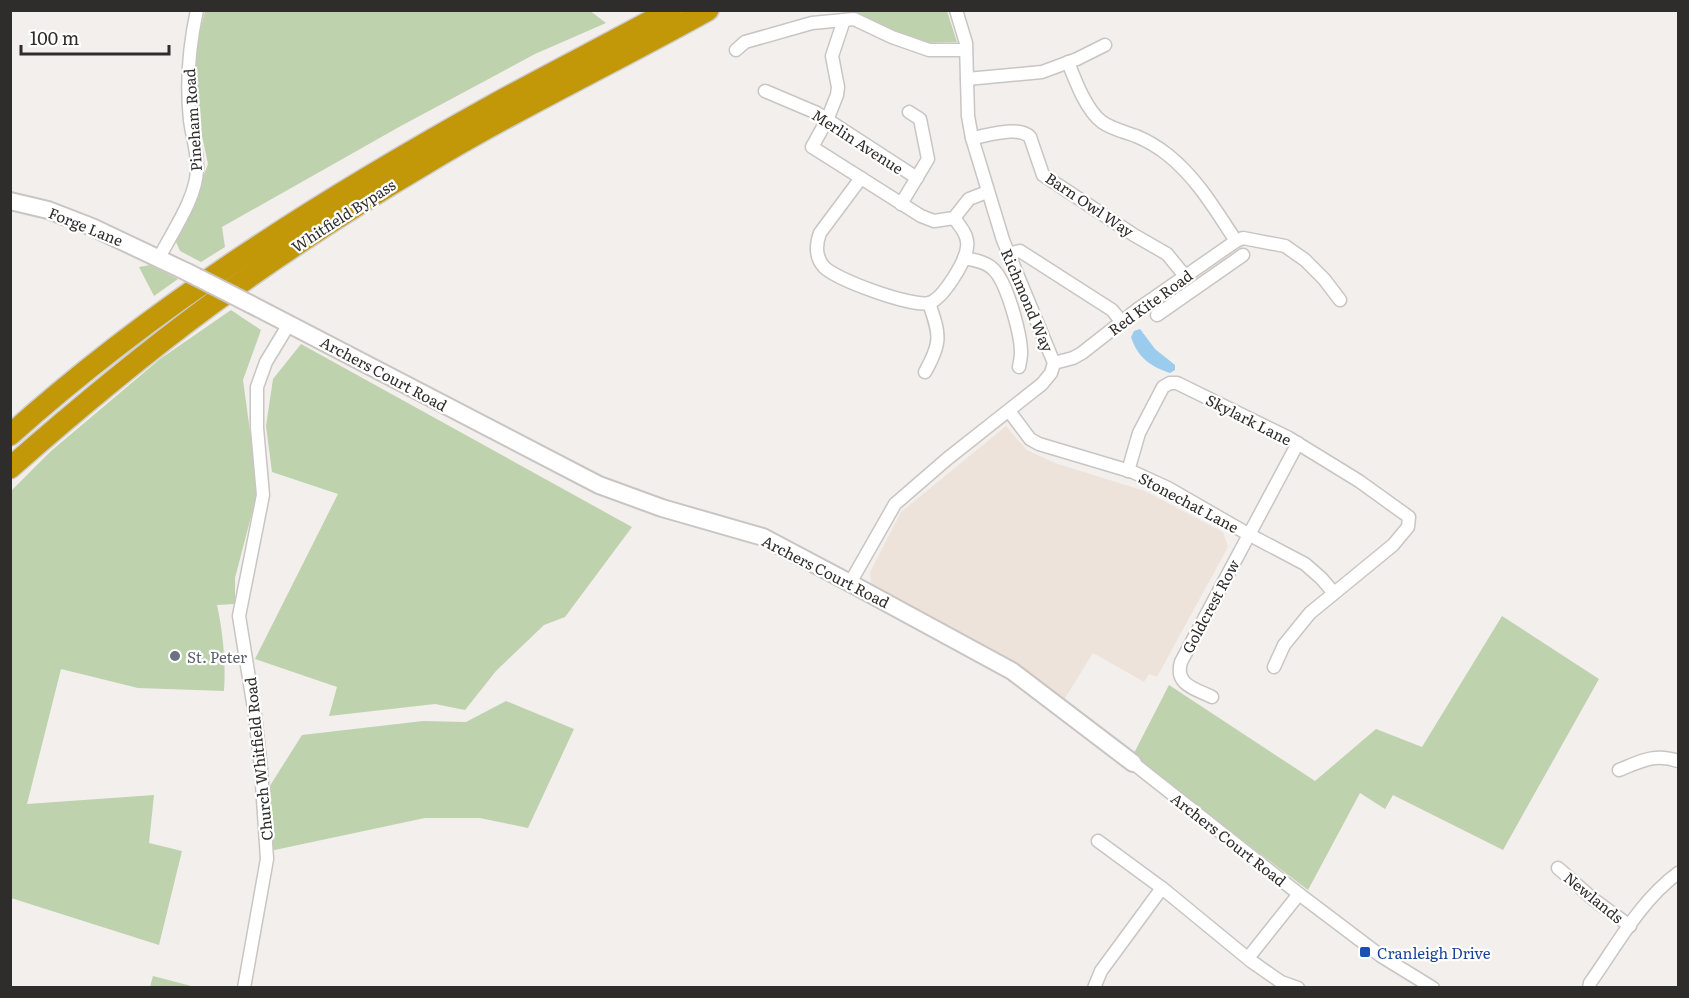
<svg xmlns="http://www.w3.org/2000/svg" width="1689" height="998" font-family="Literata,serif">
	<rect width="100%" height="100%" fill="#f3efec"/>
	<polygon fill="#eee3db" points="1006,426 1027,450 1055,463 1145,491 1223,532 1228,547 1157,677 1149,674 1144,682 1093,653 1064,700 871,585 870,572 901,512"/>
	<g fill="#bed2ae">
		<polygon points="589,10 606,23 535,54 399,127 222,227 225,247 201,262 180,251 176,242 192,206 208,164 197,113 195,52 205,11"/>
		<polygon points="847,11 947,11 957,42 918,43"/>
		<polygon points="150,265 178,279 154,296 139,267"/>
		<path d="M231,310L261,330L243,380L258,490L235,578V604L217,605C223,633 226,663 224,691L138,688L61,669L27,804L154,795L149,843L182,851L159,945L11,898V491L51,451L160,359Z"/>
		<polygon points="301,344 632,527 565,617 544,625 496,671 465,710 435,704 329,716 337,687 255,659 338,494 272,472 266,426 273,379"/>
		<polygon points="1502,616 1599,679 1503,850 1393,795 1385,809 1360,793 1308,890 1132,757 1169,685 1315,781 1376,729 1422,747"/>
		<polygon points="506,701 574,729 528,828 480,818 425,818 270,851 266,792 302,735 423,721 466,722"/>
		<polygon points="153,976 195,987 150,987"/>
	</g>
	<path fill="#9bcced" d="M1140,329L1155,349L1175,365V370L1170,373C1150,366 1138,358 1131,337L1134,331Z"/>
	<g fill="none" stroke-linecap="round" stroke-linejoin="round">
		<defs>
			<g id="street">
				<polyline points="844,20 832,56 838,87 837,95 827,120 812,147 921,216 934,221 954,218 969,199 987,192"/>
				<polyline points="736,50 745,42 812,23 854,19 892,37 929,50 966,50"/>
				<path d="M1068,62C1075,80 1086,110 1102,122C1112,129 1125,132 1136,136C1148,141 1158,147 1168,155C1197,178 1216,211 1236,241"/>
				<polyline points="967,79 1042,72 1077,59 1105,45"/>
				<polyline points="765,91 817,113 917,178"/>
				<path d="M972,138C987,136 1018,125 1030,137L1043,175L1134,235L1167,254L1185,276"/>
				<path d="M861,178L820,233C816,244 815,257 824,267C837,280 911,307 929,303C943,299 966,261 967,247C969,236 960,226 954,218"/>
				<polyline points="901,204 928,159 920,119 909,112"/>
				<polyline points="1008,254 1020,251 1112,310 1121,321"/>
				<path d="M159,258C172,232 196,199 197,170C198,153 192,136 190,120C186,83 189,47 197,10"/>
				<path d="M964,258C974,260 987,262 994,270C1007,283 1021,334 1021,353C1021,357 1020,362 1019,367"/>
				<polyline points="1157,315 1243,255"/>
				<polyline points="1054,363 1073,358 1082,353 1138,309 1236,241 1243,238 1285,246 1305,260 1324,279 1340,300"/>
				<path d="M925,372C942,342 940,335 929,303"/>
				<polyline points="1009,411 1030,439 1039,444 1133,472 1168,488 1248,534 1305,564 1321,578 1334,593"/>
				<polyline points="1128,471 1139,433 1163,387 1170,383 1177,383 1289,438 1359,481 1409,517 1408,527 1393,545 1310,613 1284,645 1274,667"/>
				<polyline points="850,583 895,504 947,459 1042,384 1051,373 1054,363 1003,240 972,138 968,116 966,43 956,10"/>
				<path d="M1212,697C1196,689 1174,685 1181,662L1298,443"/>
				<polyline points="1133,763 1299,894 1381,956 1433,988"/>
				<path d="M1619,770C1641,761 1655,753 1678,761"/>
				<polyline points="1098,841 1162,888 1251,961 1281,982 1298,988"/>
				<polyline points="1558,868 1593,899 1630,926"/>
				<polyline points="1248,958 1299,894"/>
				<polyline points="244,988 267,859 261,769 255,715 239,616 263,495 257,428 257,387 266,362 289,324"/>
				<polyline points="1094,988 1101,971 1162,888"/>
				<path d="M1589,988L1590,983C1617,945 1640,901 1678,873"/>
			</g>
			<g id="secondary">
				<polyline points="10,201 48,210 92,227 187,272"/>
				<polyline points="250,304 599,485 662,508 763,537 850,583 1012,671 1133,763"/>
			</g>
			<g id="highway">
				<path d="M10,435C156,304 324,199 495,104C553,72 613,42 671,10"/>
				<path d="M10,468C75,411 141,356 210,305C278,255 349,209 422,166C514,110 613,63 708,10"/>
			</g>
		</defs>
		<use href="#street" stroke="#c9c5c3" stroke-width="15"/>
		<use href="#secondary" stroke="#c9c5c3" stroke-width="20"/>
		<use href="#highway" stroke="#cdcdcc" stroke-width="24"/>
		<use href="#street" stroke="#fff" stroke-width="12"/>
		<use href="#secondary" stroke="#fff" stroke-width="16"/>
		<use href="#highway" stroke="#c39808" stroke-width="21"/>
		<defs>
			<polyline id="secondary-bridge" points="187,272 250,304"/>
		</defs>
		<use href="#secondary-bridge" stroke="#c9c5c3" stroke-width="20" stroke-linecap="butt"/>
		<use href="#secondary-bridge" stroke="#fff" stroke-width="16"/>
	</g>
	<circle fill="#6b7280" stroke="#fff" stroke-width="2" cx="175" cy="656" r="6"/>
	<rect fill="#1a4fb4" stroke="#fff" stroke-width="2" x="1359" y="946" width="12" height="12" rx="3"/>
	<g text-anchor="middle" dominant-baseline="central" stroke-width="4.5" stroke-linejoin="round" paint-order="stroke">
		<g font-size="15" fill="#2f2d2c" stroke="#fff">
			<text transform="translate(192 120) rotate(-94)">Pineham Road</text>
			<text transform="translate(858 141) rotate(33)">Merlin Avenue</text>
			<text transform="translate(1090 204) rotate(34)">Barn Owl Way</text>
			<text transform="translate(343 215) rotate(-33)">Whitfield Bypass</text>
			<text transform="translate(86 226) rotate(22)">Forge Lane</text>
			<text transform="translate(1028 300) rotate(67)">Richmond Way</text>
			<text transform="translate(1150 302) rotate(-36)">Red Kite Road</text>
			<text transform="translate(384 373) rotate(28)">Archers Court Road</text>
			<text transform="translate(1249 419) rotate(27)">Skylark Lane</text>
			<text transform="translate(1189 502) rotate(28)">Stonechat Lane</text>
			<text transform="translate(826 571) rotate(27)">Archers Court Road</text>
			<text transform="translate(1210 606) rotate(-62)">Goldcrest Row</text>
			<text transform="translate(258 759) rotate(-96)">Church Whitfield Road</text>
			<text transform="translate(1229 839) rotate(38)">Archers Court Road</text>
			<text transform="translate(1594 897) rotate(39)">Newlands</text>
		</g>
		<g font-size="15" fill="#5b616d" stroke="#fff" text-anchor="start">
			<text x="187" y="656">St. Peter</text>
		</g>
		<g font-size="15" fill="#164399" stroke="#fff" text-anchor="start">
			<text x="1377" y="952">Cranleigh Drive</text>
		</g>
	</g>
	<rect width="1689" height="998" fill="none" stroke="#2f2d2c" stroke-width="24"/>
	<path d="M21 45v9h148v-9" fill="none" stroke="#2f2d2c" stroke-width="3"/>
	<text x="30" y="45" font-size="18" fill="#2f2d2c" stroke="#ffffff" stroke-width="4.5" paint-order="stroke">100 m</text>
</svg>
